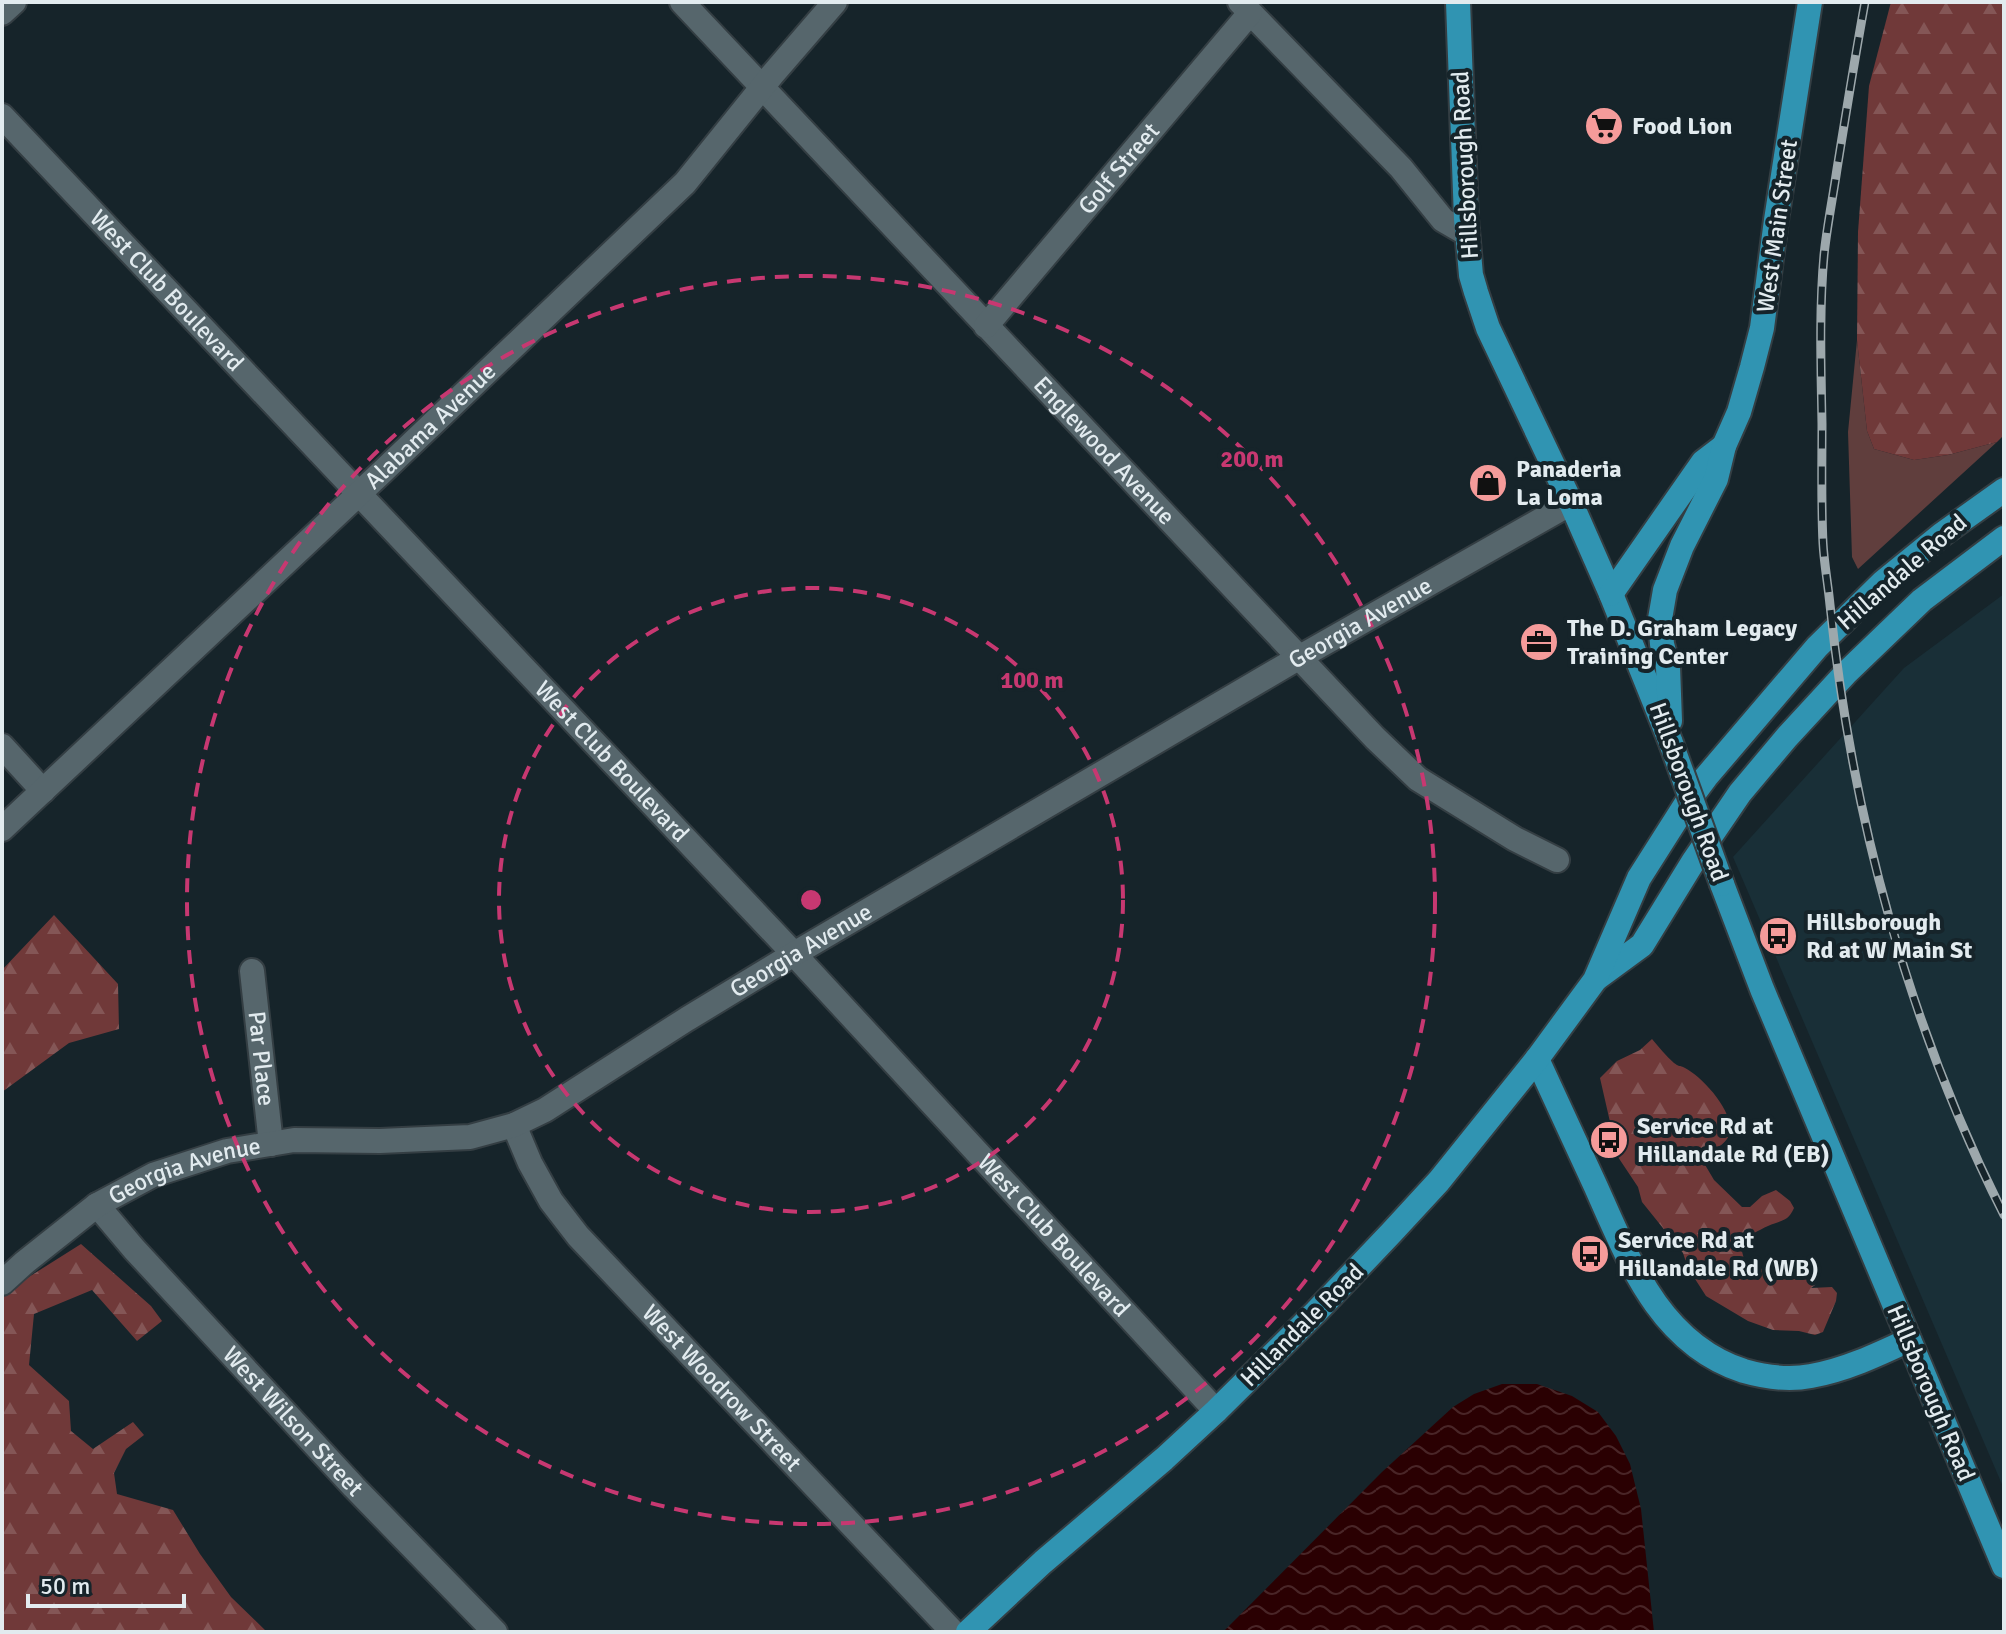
<svg xmlns="http://www.w3.org/2000/svg" width="2006" height="1634" font-family="Signika,sans-serif">
	<defs>
		<pattern id="forest-firs" width="22" height="20" patternUnits="userSpaceOnUse" patternTransform="scale(2)"><rect width="22" height="20" fill="#703939"/><path d="M5 1l3.5 6h-7zM16 11l3.5 6h-7z" fill="#845656"/></pattern>
		<pattern id="water-waves" width="16" height="10" patternUnits="userSpaceOnUse" patternTransform="scale(2)"><rect width="16" height="10" fill="#2a0002"/><path d="M0 5q4-4 8 0t8 0" fill="none" stroke="#492527"/></pattern>
	</defs>
	<rect width="100%" height="100%" fill="#16242a"/>
	<polygon fill="#192f37" points="2004,594 2004,1489 1733,857 1904,668"/>
	<polygon fill="#603e3d" points="1857,340 1867,431 1874,449 1914,460 1948,455 1997,442 1858,569 1852,557 1848,432"/>
	<g fill="url(#forest-firs)">
		<polygon points="1891,2 2004,2 2004,435 1997,442 1948,455 1914,460 1874,449 1867,431 1857,340 1858,232 1869,86"/>
		<polygon points="54,915 118,984 119,1029 69,1043 2,1092 2,970"/>
		<path d="M1652,1039C1659,1047 1666,1056 1674,1063C1681,1068 1677,1064 1685,1068C1703,1077 1741,1118 1727,1139C1721,1148 1709,1150 1701,1158L1714,1180L1742,1207H1750L1762,1196L1776,1190L1790,1201L1794,1208C1788,1222 1781,1220 1768,1226C1759,1230 1748,1236 1740,1244L1744,1259L1755,1272L1771,1264L1779,1266L1786,1261L1817,1276L1815,1285L1811,1288L1832,1287L1837,1293L1836,1301L1823,1332L1815,1335L1799,1331L1773,1330L1748,1321L1706,1296L1688,1268L1683,1253L1642,1202L1638,1187L1618,1157L1600,1078L1617,1061L1640,1050Z"/>
		<polygon points="81,1244 151,1306 162,1321 137,1341 92,1290 34,1314 29,1365 69,1401 71,1431 93,1449 133,1422 144,1435 126,1449 114,1473 117,1494 173,1510 200,1554 231,1597 267,1632 2,1632 2,1298 24,1280"/>
	</g>
	<polygon fill="url(#water-waves)" points="1502,1384 1537,1384 1572,1396 1598,1412 1616,1436 1630,1464 1641,1509 1654,1632 1223,1632 1382,1472 1453,1407 1474,1394"/>
	<g fill="none" stroke-linecap="round" stroke-linejoin="round">
		<defs>
			<g id="minor">
				<path id="s1" d="M682,2L1375,738L1418,779L1515,839L1557,860"/>
				<polyline points="1240,2 1401,168 1443,220 1467,234"/>
				<polyline points="2,13 14,2"/>
				<path id="s2" d="M2,116L794,954L1216,1411"/>
				<path id="s3" d="M986,326L1250,13"/>
				<polyline points="2,746 43,791"/>
				<path id="s4" d="M2,829L382,472L685,183L772,75L835,2"/>
				<path id="s5" d="M252,971L271,1144"/>
				<path id="s6" d="M514,1125L530,1163L551,1201L578,1236L953,1632"/>
				<path id="s7" d="M97,1205L134,1249L354,1487L495,1632"/>
				<path id="s8" d="M2,1283L24,1263L97,1205L153,1175L227,1151L294,1140L380,1141L470,1137L514,1125L545,1110L687,1019L794,954L1300,657L1571,503"/>
			</g>
			<g id="major">
				<polyline points="1458,2 1466,219 1471,275 1476,292 1488,328 1571,503 1611,594 1671,743"/>
				<polyline points="1611,594 1703,462 1724,446"/>
				<polyline points="1670,721 1668,667 1662,644 1660,619 1665,590 1682,546 1716,479 1724,446 1739,412 1752,367 1762,328 1776,220 1810,2"/>
				<polyline points="1722,884 1762,989 2004,1566"/>
				<polyline points="1597,978 1642,945 1693,862 1740,793 1787,737 1846,673 1922,600 2004,538"/>
				<path d="M1537,1059C1557,1102 1576,1144 1596,1187C1629,1261 1660,1344 1744,1371C1765,1377 1790,1380 1811,1376C1845,1370 1877,1355 1909,1340"/>
				<polyline points="968,1632 1043,1562 1164,1459 1216,1411 1316,1312 1392,1232 1439,1181 1537,1059 1595,980 1639,878 1686,804 1706,777 1817,647 1883,582 1941,535 2004,490"/>
			</g>
		</defs>
		<use href="#minor" stroke="#343e43" stroke-width="28"/>
		<use href="#major" stroke="#343e43" stroke-width="28"/>
		<use href="#minor" stroke="#56666c" stroke-width="24"/>
		<use href="#major" stroke="#3094b2" stroke-width="24"/>
		<defs>
			<path id="rail" d="M1865,2C1855,57 1846,113 1837,169C1833,197 1827,226 1824,255C1819,311 1821,367 1822,424C1822,463 1821,503 1823,543C1824,563 1828,584 1830,605C1852,816 1908,1025 2004,1215"/>
		</defs>
		<use href="#rail" stroke="#9da8ac" stroke-width="9"/>
		<use href="#rail" stroke="#16242a" stroke-width="6" stroke-dasharray="18" stroke-linecap="butt"/>
		<defs>
			<polyline id="major-bridge" points="1671,743 1722,884"/>
		</defs>
		<use href="#major-bridge" stroke="#343e43" stroke-width="28" stroke-linecap="butt"/>
		<use href="#major-bridge" stroke="#3094b2" stroke-width="24"/>
	</g>
	<g fill="none" stroke="#c73871" stroke-width="4" stroke-dasharray="14 10">
		<circle cx="811" cy="900" r="312"/>
		<circle cx="811" cy="900" r="624"/>
	</g>
	<defs>
		<symbol id="supermarket-disc" viewBox="-11 -11 22 22"><circle r="9.5" fill="#f59b9a" stroke="#16242a"/><path d="M-6-5.5h2.5l.6 2H6L4.5 2H-2.5L-4.4-4H-6ZM-1.5 3.2a1.3 1.3 0 1 0 .1 0ZM3 3.2a1.3 1.3 0 1 0 .1 0Z" fill="#111"/></symbol>
		<symbol id="shop-disc" viewBox="-11 -11 22 22"><circle r="9.5" fill="#f59b9a" stroke="#16242a"/><path d="M-5-2.5h2.3a2.7 3.5 0 0 1 5.4 0H5L5.5 6h-11ZM-1.5-2.5h3a1.5 2.3 0 0 0-3 0Z" fill="#111"/></symbol>
		<symbol id="office-disc" viewBox="-11 -11 22 22"><circle r="9.5" fill="#f59b9a" stroke="#16242a"/><path d="M-6-3h4V-5.5h4V-3h4V5H-6ZM-1-4.5V-3h2v-1.5ZM-6 0V1H6V0Z" fill="#111"/></symbol>
		<symbol id="bus-disc" viewBox="-11 -11 22 22"><circle r="9.5" fill="#f59b9a" stroke="#16242a"/><path d="M-5-6H5V4H4V6H2V4H-2V6H-4V4H-5ZM-3.5-4V0h7V-4ZM-3.5 1.2v1.5H-2V1.2ZM2 1.2v1.5H3.5V1.2Z" fill="#111"/></symbol>
	</defs>
	<g fill-rule="evenodd">
		<use href="#supermarket-disc" x="1582" y="104" width="44" height="44"/>
		<use href="#shop-disc" x="1466" y="461" width="44" height="44"/>
		<use href="#office-disc" x="1517" y="620" width="44" height="44"/>
		<use href="#bus-disc" x="1756" y="914" width="44" height="44"/>
		<use href="#bus-disc" x="1587" y="1118" width="44" height="44"/>
		<use href="#bus-disc" x="1568" y="1232" width="44" height="44"/>
	</g>
	<g text-anchor="middle" dominant-baseline="central" stroke-width="8" stroke-linejoin="round" paint-order="stroke">
		<g font-size="24" font-weight="bold" fill="#e2ebef" stroke="#16242a" text-anchor="start">
			<text x="1632" y="126">Food Lion</text>
			<text x="1516" y="469">Panaderia<tspan x="1516" dy="28">La Loma</tspan></text>
			<text x="1567" y="628">The D. Graham Legacy<tspan x="1567" dy="28">Training Center</tspan></text>
			<text x="1806" y="922">Hillsborough<tspan x="1806" dy="28">Rd at W Main St</tspan></text>
			<text x="1637" y="1126">Service Rd at<tspan x="1637" dy="28">Hillandale Rd (EB)</tspan></text>
			<text x="1618" y="1240">Service Rd at<tspan x="1618" dy="28">Hillandale Rd (WB)</tspan></text>
		</g>
		<g font-size="24" fill="#e2ebef" stroke="#16242a">
			<text transform="translate(1465 165) rotate(-93)">Hillsborough Road</text>
			<text stroke="none"><textPath href="#s3" startOffset="206">Golf Street</textPath></text>
			<text transform="translate(1777 226) rotate(-82)">West Main Street</text>
			<text stroke="none"><textPath href="#s2" startOffset="240">West Club Boulevard</textPath></text>
			<text stroke="none"><textPath href="#s4" startOffset="588">Alabama Avenue</textPath></text>
			<text stroke="none"><textPath href="#s1" startOffset="616">Englewood Avenue</textPath></text>
			<text transform="translate(1902 572) rotate(-41)">Hillandale Road</text>
			<text stroke="none"><textPath href="#s8" startOffset="1538">Georgia Avenue</textPath></text>
			<text stroke="none"><textPath href="#s2" startOffset="888">West Club Boulevard</textPath></text>
			<text transform="translate(1689 792) rotate(70)">Hillsborough Road</text>
			<text stroke="none"><textPath href="#s8" startOffset="890">Georgia Avenue</textPath></text>
			<text stroke="none"><textPath href="#s5" startOffset="88">Par Place</textPath></text>
			<text stroke="none"><textPath href="#s8" startOffset="218">Georgia Avenue</textPath></text>
			<text stroke="none"><textPath href="#s2" startOffset="1536">West Club Boulevard</textPath></text>
			<text transform="translate(1302 1325) rotate(-45)">Hillandale Road</text>
			<text stroke="none"><textPath href="#s6" startOffset="338">West Woodrow Street</textPath></text>
			<text transform="translate(1931 1393) rotate(67)">Hillsborough Road</text>
			<text stroke="none"><textPath href="#s7" startOffset="292">West Wilson Street</textPath></text>
		</g>
	</g>
	<circle cx="811" cy="900" r="12" fill="#c73871" stroke="#16242a" stroke-width="4"/>
	<g font-size="24" text-anchor="middle" font-weight="bold" fill="#c73871" stroke="#16242a" stroke-width="8" stroke-linejoin="round" paint-order="stroke">
		<text x="1252" y="467">200 m</text>
		<text x="1032" y="688">100 m</text>
	</g>
	<rect width="2006" height="1634" fill="none" stroke="#e2ebef" stroke-width="8"/>
	<path d="M28 1594v12h156v-12" fill="none" stroke="#e2ebef" stroke-width="4"/>
	<text x="40" y="1594" font-size="24" fill="#e2ebef" stroke="#16242a" stroke-width="6" paint-order="stroke">50 m</text>
</svg>
